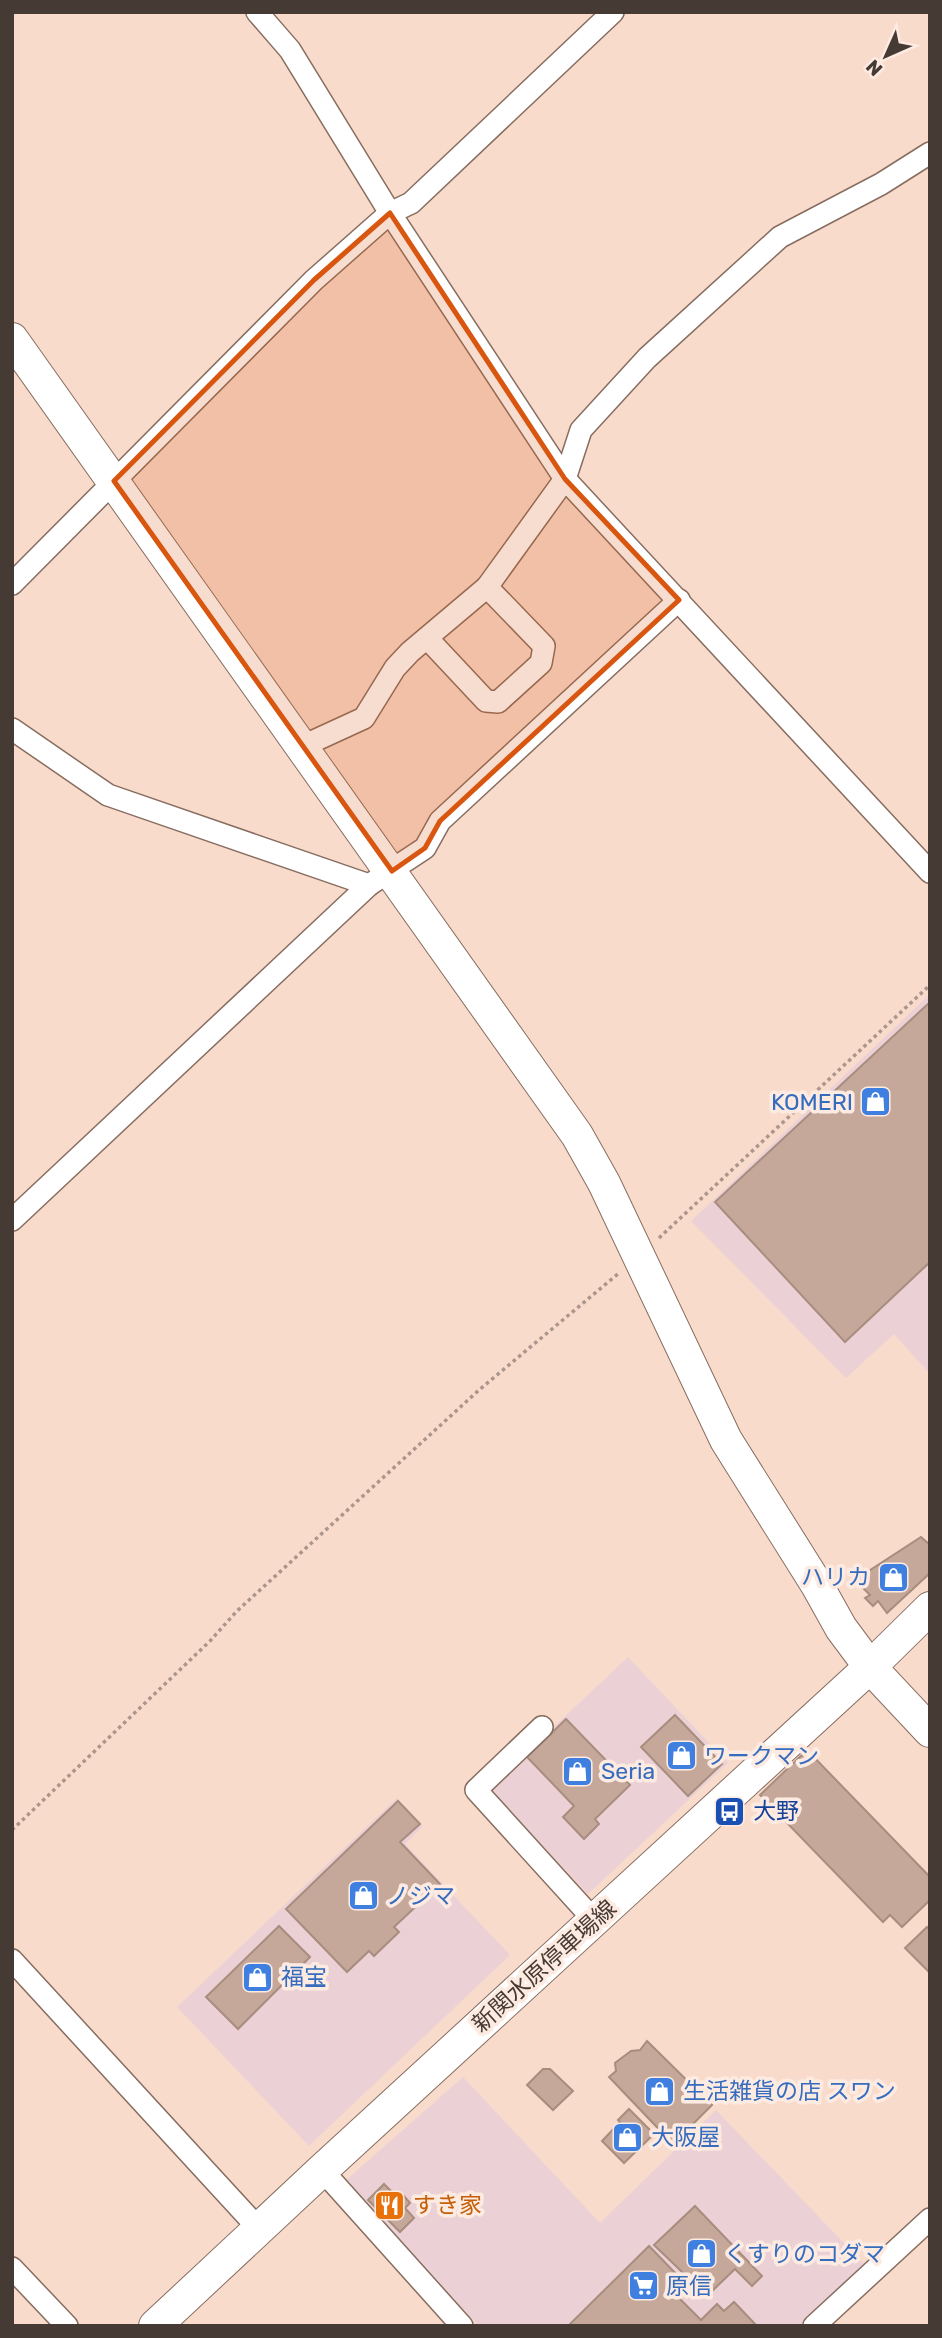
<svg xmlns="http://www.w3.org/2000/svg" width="942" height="2338" font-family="Rubik,'Noto Sans JP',sans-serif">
	<rect width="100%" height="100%" fill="#f9dbcc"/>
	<g fill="#ebd1d5">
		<polygon points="930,994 930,1374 894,1334 846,1378 691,1221"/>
		<polygon points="628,1657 728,1763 588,1894 489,1788"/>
		<polygon points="397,1798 423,1826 405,1844 510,1955 309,2146 177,2007"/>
		<polygon points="463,2077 600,2223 716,2110 868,2268 806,2326 479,2326 345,2181"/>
	</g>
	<g fill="#c5a89a" stroke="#a88d7f" stroke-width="2">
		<polygon points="930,1002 930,1262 845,1342 715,1202"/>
		<polygon points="921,1537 930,1545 930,1573 887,1613 878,1601 873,1606 865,1598 870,1595 855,1580"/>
		<polygon points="675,1715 722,1764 688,1796 641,1747"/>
		<polygon points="566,1719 630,1785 595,1819 599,1824 584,1839 563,1817 574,1806 527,1757"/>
		<polygon points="807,1750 930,1877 930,1900 902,1927 890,1915 883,1922 760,1795"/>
		<polygon points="398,1801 420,1824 400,1842 440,1884 394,1927 399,1932 374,1956 369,1951 347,1972 286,1909"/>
		<polygon points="279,1926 310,1957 238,2029 206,1997"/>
		<polygon points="927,1927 930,1930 930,1973 905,1948"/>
		<polygon points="647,2041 712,2105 673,2144 609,2077 616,2071 615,2063 631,2051 640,2050"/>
		<polygon points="543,2069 550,2069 573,2091 553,2110 527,2085"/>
		<polygon points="629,2109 654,2134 624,2163 602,2141 620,2122 618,2120"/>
		<polygon points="384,2184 400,2200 404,2196 410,2203 405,2208 414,2218 400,2232 368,2200"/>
		<polygon points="695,2206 762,2276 752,2286 735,2269 707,2296 654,2245"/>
		<polygon points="649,2246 683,2281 672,2291 701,2320 717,2304 724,2311 734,2302 757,2326 568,2326"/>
	</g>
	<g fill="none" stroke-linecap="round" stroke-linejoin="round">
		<defs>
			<g id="street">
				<polyline points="257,12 290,50 390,213 565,479 930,872"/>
				<polyline points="12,584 314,280 390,213 411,203 613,12"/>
				<polyline points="427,638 486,701 498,702 541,663 544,646 487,587"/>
				<polyline points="12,729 108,795 369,885"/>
				<polyline points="303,746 364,718 395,668 410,652 487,587 565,479 581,430 647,358 780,237 881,184 930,153"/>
				<polyline points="12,1220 369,885 425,848 440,821 679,600"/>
				<polyline points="542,1727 476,1790 594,1920"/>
				<polyline points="12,1960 259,2229"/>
				<polyline points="322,2170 462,2326"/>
				<polyline points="12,2268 67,2326"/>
				<polyline points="814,2326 930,2219"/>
			</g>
			<g id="secondary">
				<polyline points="12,339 577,1135 604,1183 726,1440 817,1585 841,1628 870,1667 930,1731"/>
				<polyline points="155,2326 322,2170 870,1667 930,1608"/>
			</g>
		</defs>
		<use href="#street" stroke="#876d60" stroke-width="24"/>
		<use href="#secondary" stroke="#876d60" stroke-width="34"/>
		<g stroke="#ac968b" stroke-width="3.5" stroke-dasharray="3.5 3.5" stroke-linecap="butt">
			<polyline points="659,1238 930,985"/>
			<polyline points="12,1830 210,1641 237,1611 479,1390 619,1273"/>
		</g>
		<use href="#street" stroke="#fff" stroke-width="21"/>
		<use href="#secondary" stroke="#fff" stroke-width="32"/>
	</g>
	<path fill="#d85610" fill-opacity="0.2" stroke="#d85610" stroke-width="5" stroke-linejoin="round" d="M390,213L565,479L679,600L440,821L425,848L392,871L114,481L314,280Z"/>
	<defs>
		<symbol id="shop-square" viewBox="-11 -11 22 22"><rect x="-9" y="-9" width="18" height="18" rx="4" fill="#3f7fe0" stroke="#fdebe2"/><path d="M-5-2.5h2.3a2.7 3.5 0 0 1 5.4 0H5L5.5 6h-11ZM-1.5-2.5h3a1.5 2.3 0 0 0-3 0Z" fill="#fff"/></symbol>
		<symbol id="bus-square" viewBox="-11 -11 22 22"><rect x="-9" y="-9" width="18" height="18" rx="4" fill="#1a4fb4" stroke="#fdebe2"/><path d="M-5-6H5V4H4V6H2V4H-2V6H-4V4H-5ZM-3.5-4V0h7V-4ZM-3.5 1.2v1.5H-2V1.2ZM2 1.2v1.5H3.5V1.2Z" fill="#fff"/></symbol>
		<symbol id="restaurant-square" viewBox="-11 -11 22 22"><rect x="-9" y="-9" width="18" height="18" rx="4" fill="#e8710a" stroke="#fdebe2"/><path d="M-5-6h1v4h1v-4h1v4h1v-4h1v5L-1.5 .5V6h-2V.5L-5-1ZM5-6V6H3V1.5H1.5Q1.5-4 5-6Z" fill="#fff"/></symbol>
		<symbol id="supermarket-square" viewBox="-11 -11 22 22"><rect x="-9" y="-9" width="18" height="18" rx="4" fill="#3f7fe0" stroke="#fdebe2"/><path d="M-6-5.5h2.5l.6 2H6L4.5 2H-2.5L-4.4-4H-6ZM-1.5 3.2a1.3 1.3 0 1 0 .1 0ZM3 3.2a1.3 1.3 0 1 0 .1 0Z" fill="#fff"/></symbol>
	</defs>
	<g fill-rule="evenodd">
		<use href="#shop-square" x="858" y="1084" width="35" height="35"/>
		<use href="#shop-square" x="876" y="1560" width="35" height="35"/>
		<use href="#shop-square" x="664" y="1738" width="35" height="35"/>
		<use href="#shop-square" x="560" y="1754" width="35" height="35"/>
		<use href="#bus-square" x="712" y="1794" width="35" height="35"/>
		<use href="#shop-square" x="346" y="1878" width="35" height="35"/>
		<use href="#shop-square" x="240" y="1960" width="35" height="35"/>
		<use href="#shop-square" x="642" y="2074" width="35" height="35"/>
		<use href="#shop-square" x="610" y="2120" width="35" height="35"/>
		<use href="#restaurant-square" x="372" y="2188" width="35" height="35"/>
		<use href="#shop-square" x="684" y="2236" width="35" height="35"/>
		<use href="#supermarket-square" x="626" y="2268" width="35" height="35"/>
	</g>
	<g text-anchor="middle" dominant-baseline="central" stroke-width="7" stroke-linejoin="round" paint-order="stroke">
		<g font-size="23" fill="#366cbe" stroke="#fdebe2" text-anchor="start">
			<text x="853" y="1102" text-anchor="end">KOMERI</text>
			<text x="870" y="1577" text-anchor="end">ハリカ</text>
			<text x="704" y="1756">ワークマン</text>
			<text x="601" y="1771">Seria</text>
			<text x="386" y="1896">ノジマ</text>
			<text x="281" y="1977">福宝</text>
			<text x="683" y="2091">生活雑貨の店 スワン</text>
			<text x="651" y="2137">大阪屋</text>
			<text x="724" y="2254">くすりのコダマ</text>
			<text x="666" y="2286">原信</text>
		</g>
		<g font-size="23" fill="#164399" stroke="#fdebe2" text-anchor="start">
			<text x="753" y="1811">大野</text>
		</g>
		<g font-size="23" fill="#463a34" stroke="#fdebe2">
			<text transform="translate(544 1966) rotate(-42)">新関水原停車場線</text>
		</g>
		<g font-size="23" fill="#c56008" stroke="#fdebe2" text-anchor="start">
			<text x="413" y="2205">すき家</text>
		</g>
	</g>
	<rect width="942" height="2338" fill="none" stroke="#463a34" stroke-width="28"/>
	<g transform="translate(886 56) rotate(225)" stroke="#fdebe2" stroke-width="5" paint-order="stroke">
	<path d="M0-5L12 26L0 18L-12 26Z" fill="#463a34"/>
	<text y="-10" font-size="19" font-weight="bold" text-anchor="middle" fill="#463a34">N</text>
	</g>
</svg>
